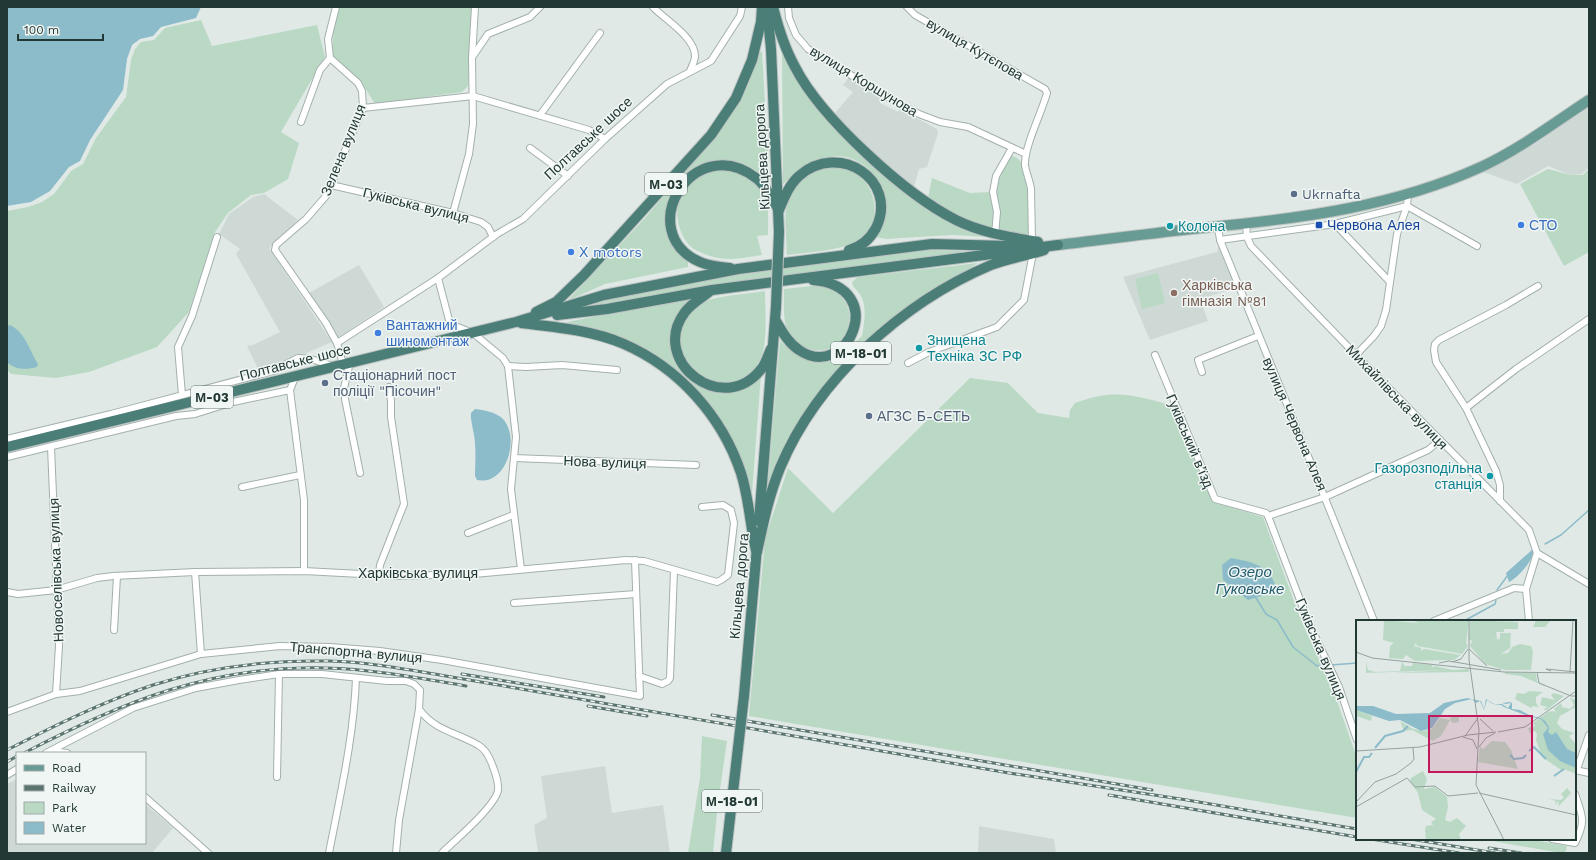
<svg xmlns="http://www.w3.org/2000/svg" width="1596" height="860" font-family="'Work Sans',sans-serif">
	<rect width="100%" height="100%" fill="#e0e9e6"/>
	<g fill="#ced9d5">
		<polygon points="850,76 882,98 880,103 898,112 900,109 937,129 938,133 927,167 919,169 914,187 874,153 834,114 853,92 843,85"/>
		<polygon points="1589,107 1589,167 1582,174 1570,175 1548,166 1517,184 1483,172 1537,143"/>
		<polygon points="264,194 298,220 269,248 332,342 260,373 247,346 253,345 280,332 236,254 240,249 219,234 229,214 253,197"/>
		<polygon points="1220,240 1239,287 1200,299 1208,321 1150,340 1123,277 1217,252"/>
		<polygon points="359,265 384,307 337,338 309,293"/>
		<polygon points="605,766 612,813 663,805 670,853 538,853 534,825 547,818 541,776"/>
		<polygon points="17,779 17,843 145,843 145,804 173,828 152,853 9,853 7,850 7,784"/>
		<polygon points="979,826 1054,839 1056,853 978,853"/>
	</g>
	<g fill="#bad9c5">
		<polygon points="339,7 473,7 468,86 462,92 375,104 362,83 332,57 334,22"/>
		<polygon points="201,20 212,46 317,25 325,57 281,132 299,143 288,179 264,193 251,195 228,213 215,232 189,312 157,347 89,372 56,378 11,374 7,370 7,211 28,207 42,202 54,194 71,171 83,164 96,138 126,97 131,60 135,49 141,42 154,40 165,28"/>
		<path d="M782,50L796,74L908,192L989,235V237L952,235L886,239L876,237C879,232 883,226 885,221C891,191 869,156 837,156C816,157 797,170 783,184Z"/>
		<path d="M762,51L770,186C755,160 714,151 691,172C685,177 673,211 669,220L688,259V267L605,284L567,301L646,217L716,134L757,55Z"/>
		<path d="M1010,156C1033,154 1029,222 1029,237L998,232L958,219L928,198L932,178L970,193L991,192Z"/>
		<path d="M824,167C835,168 846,167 856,174C877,187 882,222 862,238C846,251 808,252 787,255C786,209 777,190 824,167Z"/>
		<path d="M725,168C733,171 742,173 749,177C771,191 768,213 768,235L757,236L762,255C744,258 725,262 707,255C702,253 692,249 689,245C673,226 672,194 694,179C703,172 714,170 725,168Z"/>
		<polygon points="1548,169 1570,175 1583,175 1589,169 1589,252 1564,266 1520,184"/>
		<path d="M932,250L962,251V253L718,284L596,305L595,303C705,275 819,264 932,250Z"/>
		<path d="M978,263L923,297L846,363L767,493L780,341C796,357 816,364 837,355C846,352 855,342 862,336C864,324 867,310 862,298C859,291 853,289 852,282L858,277Z"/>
		<polygon points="1158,273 1165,303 1142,309 1135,279"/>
		<path d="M813,286C872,288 852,365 806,348C796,344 788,336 786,326C783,314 784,301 784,289Z"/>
		<path d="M765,291C765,310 768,340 761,357C740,407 665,378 683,324C686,316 694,306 703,302C719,295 747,294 765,291Z"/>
		<polygon points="699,296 679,315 677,359 715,390 761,374 751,507 724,429 674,371 567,322"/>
		<path d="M970,378L1008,383L1038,413L1069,418L1070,410L1075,403C1112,389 1132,394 1170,405L1213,502L1263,517L1301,620L1332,687L1357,758V818L749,716L765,539L788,468L833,513Z"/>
		<polygon points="702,736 727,741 718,803 713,853 688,853 700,778"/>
		<polygon points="1481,839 1528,839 1567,846 1566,851 1561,853"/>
	</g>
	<g fill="#8cbbca">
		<polygon points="7,7 201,7 196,18 161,27 153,36 140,39 132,45 127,59 123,90 90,140 80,161 69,167 50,191 31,202 7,206"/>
		<path d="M10,325C25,332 30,351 38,364L37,367C26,370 15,370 7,362V326Z"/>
		<path d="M475,409C484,410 495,412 502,418C521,436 507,486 477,480L475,476C475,466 476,455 475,444C475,434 470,421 471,413Z"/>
		<path d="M1533,549C1535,559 1518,578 1509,582L1506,573Z"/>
		<path d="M1231,558C1251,562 1267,564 1275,584L1264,595L1248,600L1223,580L1222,565Z"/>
	</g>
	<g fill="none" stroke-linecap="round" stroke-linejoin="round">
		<g stroke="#8cbbca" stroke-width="1.5">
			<polyline points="1545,544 1561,535 1589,510"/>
			<polyline points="1497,590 1508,575"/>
			<polyline points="1256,598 1266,614 1277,620 1293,647 1317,666 1327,665"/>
			<polyline points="1464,621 1495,604 1496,600"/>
			<polyline points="1331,665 1357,663"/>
		</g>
		<defs>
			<g id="minor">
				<polyline points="336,7 328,39 330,58 358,83 362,91 363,108 326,196 306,219 276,245 275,250 326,323 337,343 343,364"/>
				<path d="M653,7C664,19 695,37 695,56C695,61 692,66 690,71"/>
				<polyline points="788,7 789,18 796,35 808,49 892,100 919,114 940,122 968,127 1026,154"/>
				<path d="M907,7L915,15L1045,89L1047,93C1042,112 1024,147 1025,165C1026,173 1030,181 1031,189L1032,241"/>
				<polyline points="473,56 488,34 530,17 540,7"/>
				<polyline points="363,108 473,96 589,130 605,139"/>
				<polyline points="540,115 600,33"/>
				<polyline points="301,122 320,70 330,58"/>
				<polyline points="530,148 568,176"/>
				<polyline points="331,185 453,213 481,222 488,227 493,237"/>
				<polyline points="1407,206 1477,246"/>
				<polyline points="453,213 469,154 473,124 472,58 475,7"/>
				<polyline points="1246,223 1247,237 1251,246 1356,355 1529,530 1537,553 1526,589 1529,621"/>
				<polyline points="1335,224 1389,281"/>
				<path d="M1218,227L1220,240C1272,367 1324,494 1374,621"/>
				<polyline points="995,235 997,212 993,192 996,176 1012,148"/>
				<polyline points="1220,240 1335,224 1407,206"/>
				<polyline points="438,278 450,324 473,333 503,358 508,366 516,437 511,489 521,569"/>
				<polyline points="337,343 438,278 497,234 523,219 605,139 667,84 711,61 740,16 742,7"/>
				<polyline points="1155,355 1215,499 1266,513 1268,516 1308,621 1339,687 1357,740"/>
				<polyline points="1356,355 1374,336 1381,326 1386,310 1397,234 1407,206 1408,195"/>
				<polyline points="350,362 344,388 345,399 360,473"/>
				<polyline points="908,363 929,352 997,327 1024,300 1033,253"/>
				<polyline points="508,366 526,367 562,365 617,370"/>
				<polyline points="1202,372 1198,360 1258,336"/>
				<polyline points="296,375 290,390 304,500 304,571"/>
				<polyline points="182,395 178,347 192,316 217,237"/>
				<polyline points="1466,408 1516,369 1589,319"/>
				<polyline points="7,439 111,414 273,371 298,358 311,359 333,366"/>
				<polyline points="51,447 58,613 59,646 56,694"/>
				<polyline points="7,457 176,416 195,414 233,402 290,390"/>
				<polyline points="514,458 696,465"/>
				<polyline points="242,487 300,475"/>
				<polyline points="1500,501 1500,485 1496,471 1466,408 1436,362 1434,350 1435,344 1439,340 1506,305 1538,286"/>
				<polyline points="1268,516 1325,497 1428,450 1440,440"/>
				<polyline points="468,533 513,515"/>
				<polyline points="1537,553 1589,584"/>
				<polyline points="195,572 201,654"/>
				<polyline points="379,575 380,565 404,504 391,417 391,401 389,387"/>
				<polyline points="7,592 18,594 56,590 97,578 113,576 195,572 304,571 399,576 474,574 626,560 644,561 717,582 721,580 728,575 734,523 731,510 723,505 702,507"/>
				<polyline points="514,603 636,594"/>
				<polyline points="1434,621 1514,588 1526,589"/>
				<polyline points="114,630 117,576"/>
				<polyline points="639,676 662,684 668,681 670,678 674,570"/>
				<polyline points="7,712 56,694 80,691 201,654 280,646 330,647 380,651 442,660 640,696 635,560"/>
				<polyline points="52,751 67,753"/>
				<path d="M46,753L133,708L196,688L239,680L279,674H322L387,681H406L414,684L420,690L419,709C435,731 456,732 478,745C486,749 490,758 493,767C496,775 499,782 498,790C496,806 454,841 442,853"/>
				<polyline points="1577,769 1589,735"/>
				<polyline points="1575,770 1589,773"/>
				<polyline points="7,775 17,769"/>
				<polyline points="277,777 279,674"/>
				<polyline points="145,797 208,853"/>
				<path d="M1552,839L1575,843C1586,821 1583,817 1575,794"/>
				<path d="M329,853C340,796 354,736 356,678"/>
				<polyline points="396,853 399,820 419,709"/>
			</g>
			<path id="primary" d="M1058,245C1109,239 1160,232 1211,227C1305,218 1395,206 1481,167C1520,149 1554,123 1589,100"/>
			<g id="trunk">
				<polyline points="767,7 771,49 779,232"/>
				<path d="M773,7C778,27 785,49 795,67C821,118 906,195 956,220C982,233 1011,237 1038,242"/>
				<path d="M779,210C784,198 789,185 799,176C839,141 899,180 876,228C870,239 861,247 849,250"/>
				<polyline points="1034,248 1058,245"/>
				<path d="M730,268C720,267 709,266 700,262C632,232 693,130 756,178C766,185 772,200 779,210"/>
				<path d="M709,292C701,298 691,304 685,312C648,361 724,419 762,368C766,363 768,355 771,349"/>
				<polyline points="536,312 556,302 584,275 711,135 736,98 752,60 761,22 762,7"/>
				<polyline points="557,315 607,309 712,290 1015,251"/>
				<path d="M776,321C782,331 788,343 799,350C847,383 891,287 813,280"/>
				<path d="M521,323C555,327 592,330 624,344C679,368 722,416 741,473C749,498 750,525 756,550"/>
				<polyline points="7,447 516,322 604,295 738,269 932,244 1041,247"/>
				<polyline points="759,521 776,307"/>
				<path d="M757,552C763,524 769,495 780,468C817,379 903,302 991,265C1008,258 1027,256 1044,250"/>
				<polyline points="744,696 757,547"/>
				<polyline points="726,853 738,748"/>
			</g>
		</defs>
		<use href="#minor" stroke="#a3b0ad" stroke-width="8"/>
		<use href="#primary" stroke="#bdc3c2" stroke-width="12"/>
		<use href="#trunk" stroke="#bdc3c2" stroke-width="12"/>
		<use href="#minor" stroke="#fff" stroke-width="6"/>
		<use href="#primary" stroke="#689b93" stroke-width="10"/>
		<use href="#trunk" stroke="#4c7e78" stroke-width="10"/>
		<defs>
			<g id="rail">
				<polyline points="462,674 604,697"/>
				<polyline points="588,706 647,716"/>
				<polyline points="712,715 1152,790"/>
				<path d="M7,750C54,726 102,702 153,685C209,667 271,660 329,661C367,662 404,669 440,675L1009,773L1187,800L1357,829"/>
				<path d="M24,753C122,702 211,665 325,668C372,669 419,678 466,686"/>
				<polyline points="7,762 17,756"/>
				<polyline points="1109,795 1357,837"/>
				<polyline points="1371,839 1459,853"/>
				<polyline points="1411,839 1495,853"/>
				<polyline points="1489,848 1521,853"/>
			</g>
		</defs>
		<use href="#rail" stroke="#5c7470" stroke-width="3"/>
		<use href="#rail" stroke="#f0f6f4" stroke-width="1.5" stroke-dasharray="4.5" stroke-linecap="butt"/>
		<defs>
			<g id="trunk-bridge">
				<polyline points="776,307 779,232"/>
				<polyline points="738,748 744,696"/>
			</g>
		</defs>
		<use href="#trunk-bridge" stroke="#bdc3c2" stroke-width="12" stroke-linecap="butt"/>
		<use href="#trunk-bridge" stroke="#4c7e78" stroke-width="10"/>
	</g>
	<g fill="#5c6f8a" stroke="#f0f6f4" stroke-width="1.5">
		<circle cx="1294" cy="194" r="4"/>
		<circle cx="325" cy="383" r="4"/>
		<circle cx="869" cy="416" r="4"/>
	</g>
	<rect fill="#1a4fb4" stroke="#f0f6f4" stroke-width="1.5" x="1315" y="221" width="8" height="8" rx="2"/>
	<g fill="#3f7fe0" stroke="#f0f6f4" stroke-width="1.5">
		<circle cx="1521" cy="225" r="4"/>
		<circle cx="571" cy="252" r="4"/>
		<circle cx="378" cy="333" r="4"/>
	</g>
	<g fill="#0f9aa8" stroke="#f0f6f4" stroke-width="1.5">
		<circle cx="1170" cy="226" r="4"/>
		<circle cx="919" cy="348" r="4"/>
		<circle cx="1490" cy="476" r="4"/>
	</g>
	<circle fill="#8d6e63" stroke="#f0f6f4" stroke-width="1.5" cx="1174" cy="293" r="4"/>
	<g text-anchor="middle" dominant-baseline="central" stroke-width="3" stroke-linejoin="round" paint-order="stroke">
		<g fill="#f0f6f4" stroke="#60716e" stroke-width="1">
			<rect x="645" y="173" width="42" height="22" rx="3"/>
			<rect x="831" y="342" width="60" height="22" rx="3"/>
			<rect x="191" y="386" width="42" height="22" rx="3"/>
			<rect x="702" y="790" width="60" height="22" rx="3"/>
		</g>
		<g font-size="13" font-weight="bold" fill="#223834">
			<text x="666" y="184">М-03</text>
			<text x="861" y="353">М-18-01</text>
			<text x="212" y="397">М-03</text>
			<text x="732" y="801">М-18-01</text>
		</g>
		<g font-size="14" fill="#223834" stroke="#f0f6f4">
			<text transform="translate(975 49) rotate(30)">вулиця Кутєпова</text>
			<text transform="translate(864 81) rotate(31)">вулиця Коршунова</text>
			<text transform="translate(588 138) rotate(-43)">Полтавське шосе</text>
			<text transform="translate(343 150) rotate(-68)">Зелена вулиця</text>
			<text transform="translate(762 157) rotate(-93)">Кільцева дорога</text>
			<text transform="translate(416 205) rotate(14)">Гуківська вулиця</text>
			<text transform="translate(295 362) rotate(-14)">Полтавське шосе</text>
			<text transform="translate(1397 397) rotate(46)">Михайлівська вулиця</text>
			<text transform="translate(1295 424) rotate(67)">вулиця Червона Алея</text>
			<text transform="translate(1190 441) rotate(67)">Гуківський в’їзд</text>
			<text transform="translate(605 462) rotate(2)">Нова вулиця</text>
			<text transform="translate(56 570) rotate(-92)">Новоселівська вулиця</text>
			<text x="418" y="573">Харківська вулиця</text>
			<text transform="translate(739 586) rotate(-85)">Кільцева дорога</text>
			<text transform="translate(1321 649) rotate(67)">Гуківська вулиця</text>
			<text transform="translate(356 652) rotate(5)">Транспортна вулиця</text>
		</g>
		<g font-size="14" fill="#4e5e75" stroke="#f0f6f4" text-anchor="start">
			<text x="1302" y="194">Ukrnafta</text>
			<text x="333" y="375">Стаціонарний пост<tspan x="333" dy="16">поліції "Пісочин"</tspan></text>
			<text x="877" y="416">АГЗС Б-СЕТЬ</text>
		</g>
		<g font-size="14" fill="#164399" stroke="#f0f6f4" text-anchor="start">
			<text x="1327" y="225">Червона Алея</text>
		</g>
		<g font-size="14" fill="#366cbe" stroke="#f0f6f4" text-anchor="start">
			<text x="1529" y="225">СТО</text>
			<text x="579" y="252">Х motors</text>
			<text x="386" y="325">Вантажний<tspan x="386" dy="16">шиномонтаж</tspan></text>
		</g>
		<g font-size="14" fill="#0d838f" stroke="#f0f6f4" text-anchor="start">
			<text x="1178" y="226">Колона</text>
			<text x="927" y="340">Знищена<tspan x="927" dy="16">Техніка ЗС РФ</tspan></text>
			<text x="1482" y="468" text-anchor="end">Газорозподільна<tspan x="1482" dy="16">станція</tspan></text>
		</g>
		<g font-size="14" fill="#785e54" stroke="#f0f6f4" text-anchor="start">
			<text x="1182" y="285">Харківська<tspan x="1182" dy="16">гімназія №81</tspan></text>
		</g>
		<g font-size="15" font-style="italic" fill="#225b6e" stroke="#f0f6f4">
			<text x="1250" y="572">Озеро<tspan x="1250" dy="17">Гуковське</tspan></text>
		</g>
	</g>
	<g transform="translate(1356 620)">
		<rect width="220" height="220" fill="#e0e9e6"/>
		<path d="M28,0L62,3L56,0H113L110,23L112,26L106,34L61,26L60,23L58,26L65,28V31L68,29L105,35L98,40L59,41L50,35L47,39L33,38L34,26L38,23L27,20ZM114,0L162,2V9H148V12H140L141,19L135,20L144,19V13H155L154,28L145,34L152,33L156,27L164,24L175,26L177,32L175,50H149L129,44L114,26L116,21L113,19ZM180,0H195L189,7H177ZM10,42L12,50L19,52L44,51L46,42L49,46H56L57,43L77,45L75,48L79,46L97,50L113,49V52L37,53L89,50L10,53ZM149,52L180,53L181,61L191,67L165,56L149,54ZM173,71L187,72L180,77V83L183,87L177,86L175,88L159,79L161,73L168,74ZM198,73L208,76L191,90H187L191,87L184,85L186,77L199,80L195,75ZM214,78L220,80V87L204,96L201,103L206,109L218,113L213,116L220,124V154L208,149L205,150L186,137L180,120L181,114L179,111L174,113L172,108L179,106L177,103L192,92L197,91L200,93L198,89L205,83L206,87L214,89L218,85ZM0,90L16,96L15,101L0,96ZM95,95L103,96V102L97,103L94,100L85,116L77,121L56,110L48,111L44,101L57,109L67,111L76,109L84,98L94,100ZM136,121L149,122L155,130L162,149L122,142L124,126L127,129ZM67,151L71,159L68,169L79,167L91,177L92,187L89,200L94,202L101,198L110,206L103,214L105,220H70L69,210L70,206L77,205L75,202L80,199L66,190L62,173L54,161L55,158ZM211,168L215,173L202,187L203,181L199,185L200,181L193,179L205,180L208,177L205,174Z" fill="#bad9c5"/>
		<path d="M111,78L125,81L128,89L130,79L138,84H146L152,88L155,83L150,84L146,83L154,82L156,83V89L164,90L175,96L181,97L185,98L189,101L193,107V109L192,112L196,115L200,112L211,129L220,133V148L204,141L192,130L187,114L192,108L185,99L172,96L148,87L145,85L137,84L131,80L128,90L124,81L120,83L116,79L99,83L89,89L76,108L65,111L44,100L33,101L0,90V86H17L40,94L74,93L88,83Z" fill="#8cbbca"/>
		<path fill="none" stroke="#8cbbca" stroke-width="2" d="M19,128L29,116L47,111L52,106M173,131L178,127L190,139M154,135L158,139L167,138L170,135M0,152L8,137H13L16,133M198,156L208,149"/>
		<path fill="none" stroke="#94a29f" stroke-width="1" d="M113,0V40L123,110L120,165L148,220M113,29L131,46M0,32L16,38L148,52L220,53M96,42L105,39L112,29M83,43L93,41L145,50M195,51L190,49L220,52M181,52L183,63L215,76H220M214,52L217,0M124,99L137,111M142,112L169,107L220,71M109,116L122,98M107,117L117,120L121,129M123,127L130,118L139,113M0,131L64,127L112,115L140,112M123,173L220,195M0,182L19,162L40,154L55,143L58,139L57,128M0,187L51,158L59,167L79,166L92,176L122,173"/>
		<path fill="#c2185b" fill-opacity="0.15" stroke="#c2185b" stroke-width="2" d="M73,96H176V152H73Z"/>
		<rect width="220" height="220" fill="none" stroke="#223834" stroke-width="2"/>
	</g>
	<rect width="1596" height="860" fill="none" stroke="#223834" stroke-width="16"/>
	<rect x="16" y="752" width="130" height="92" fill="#f0f6f4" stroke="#9eaaa7"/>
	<rect x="24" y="765" width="20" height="6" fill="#689b93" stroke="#9eaaa7"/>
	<text x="52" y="772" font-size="12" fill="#223834">Road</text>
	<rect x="24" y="785" width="20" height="6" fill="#5c7470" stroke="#9eaaa7"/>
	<text x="52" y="792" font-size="12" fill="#223834">Railway</text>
	<rect x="24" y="802" width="20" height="12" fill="#bad9c5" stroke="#9eaaa7"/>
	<text x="52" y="812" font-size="12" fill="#223834">Park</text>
	<rect x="24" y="822" width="20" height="12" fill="#8cbbca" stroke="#9eaaa7"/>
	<text x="52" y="832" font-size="12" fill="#223834">Water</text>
	<path d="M18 34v6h85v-6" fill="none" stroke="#223834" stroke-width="2"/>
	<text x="24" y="34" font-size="12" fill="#223834" stroke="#f0f6f4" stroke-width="3" paint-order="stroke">100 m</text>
</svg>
